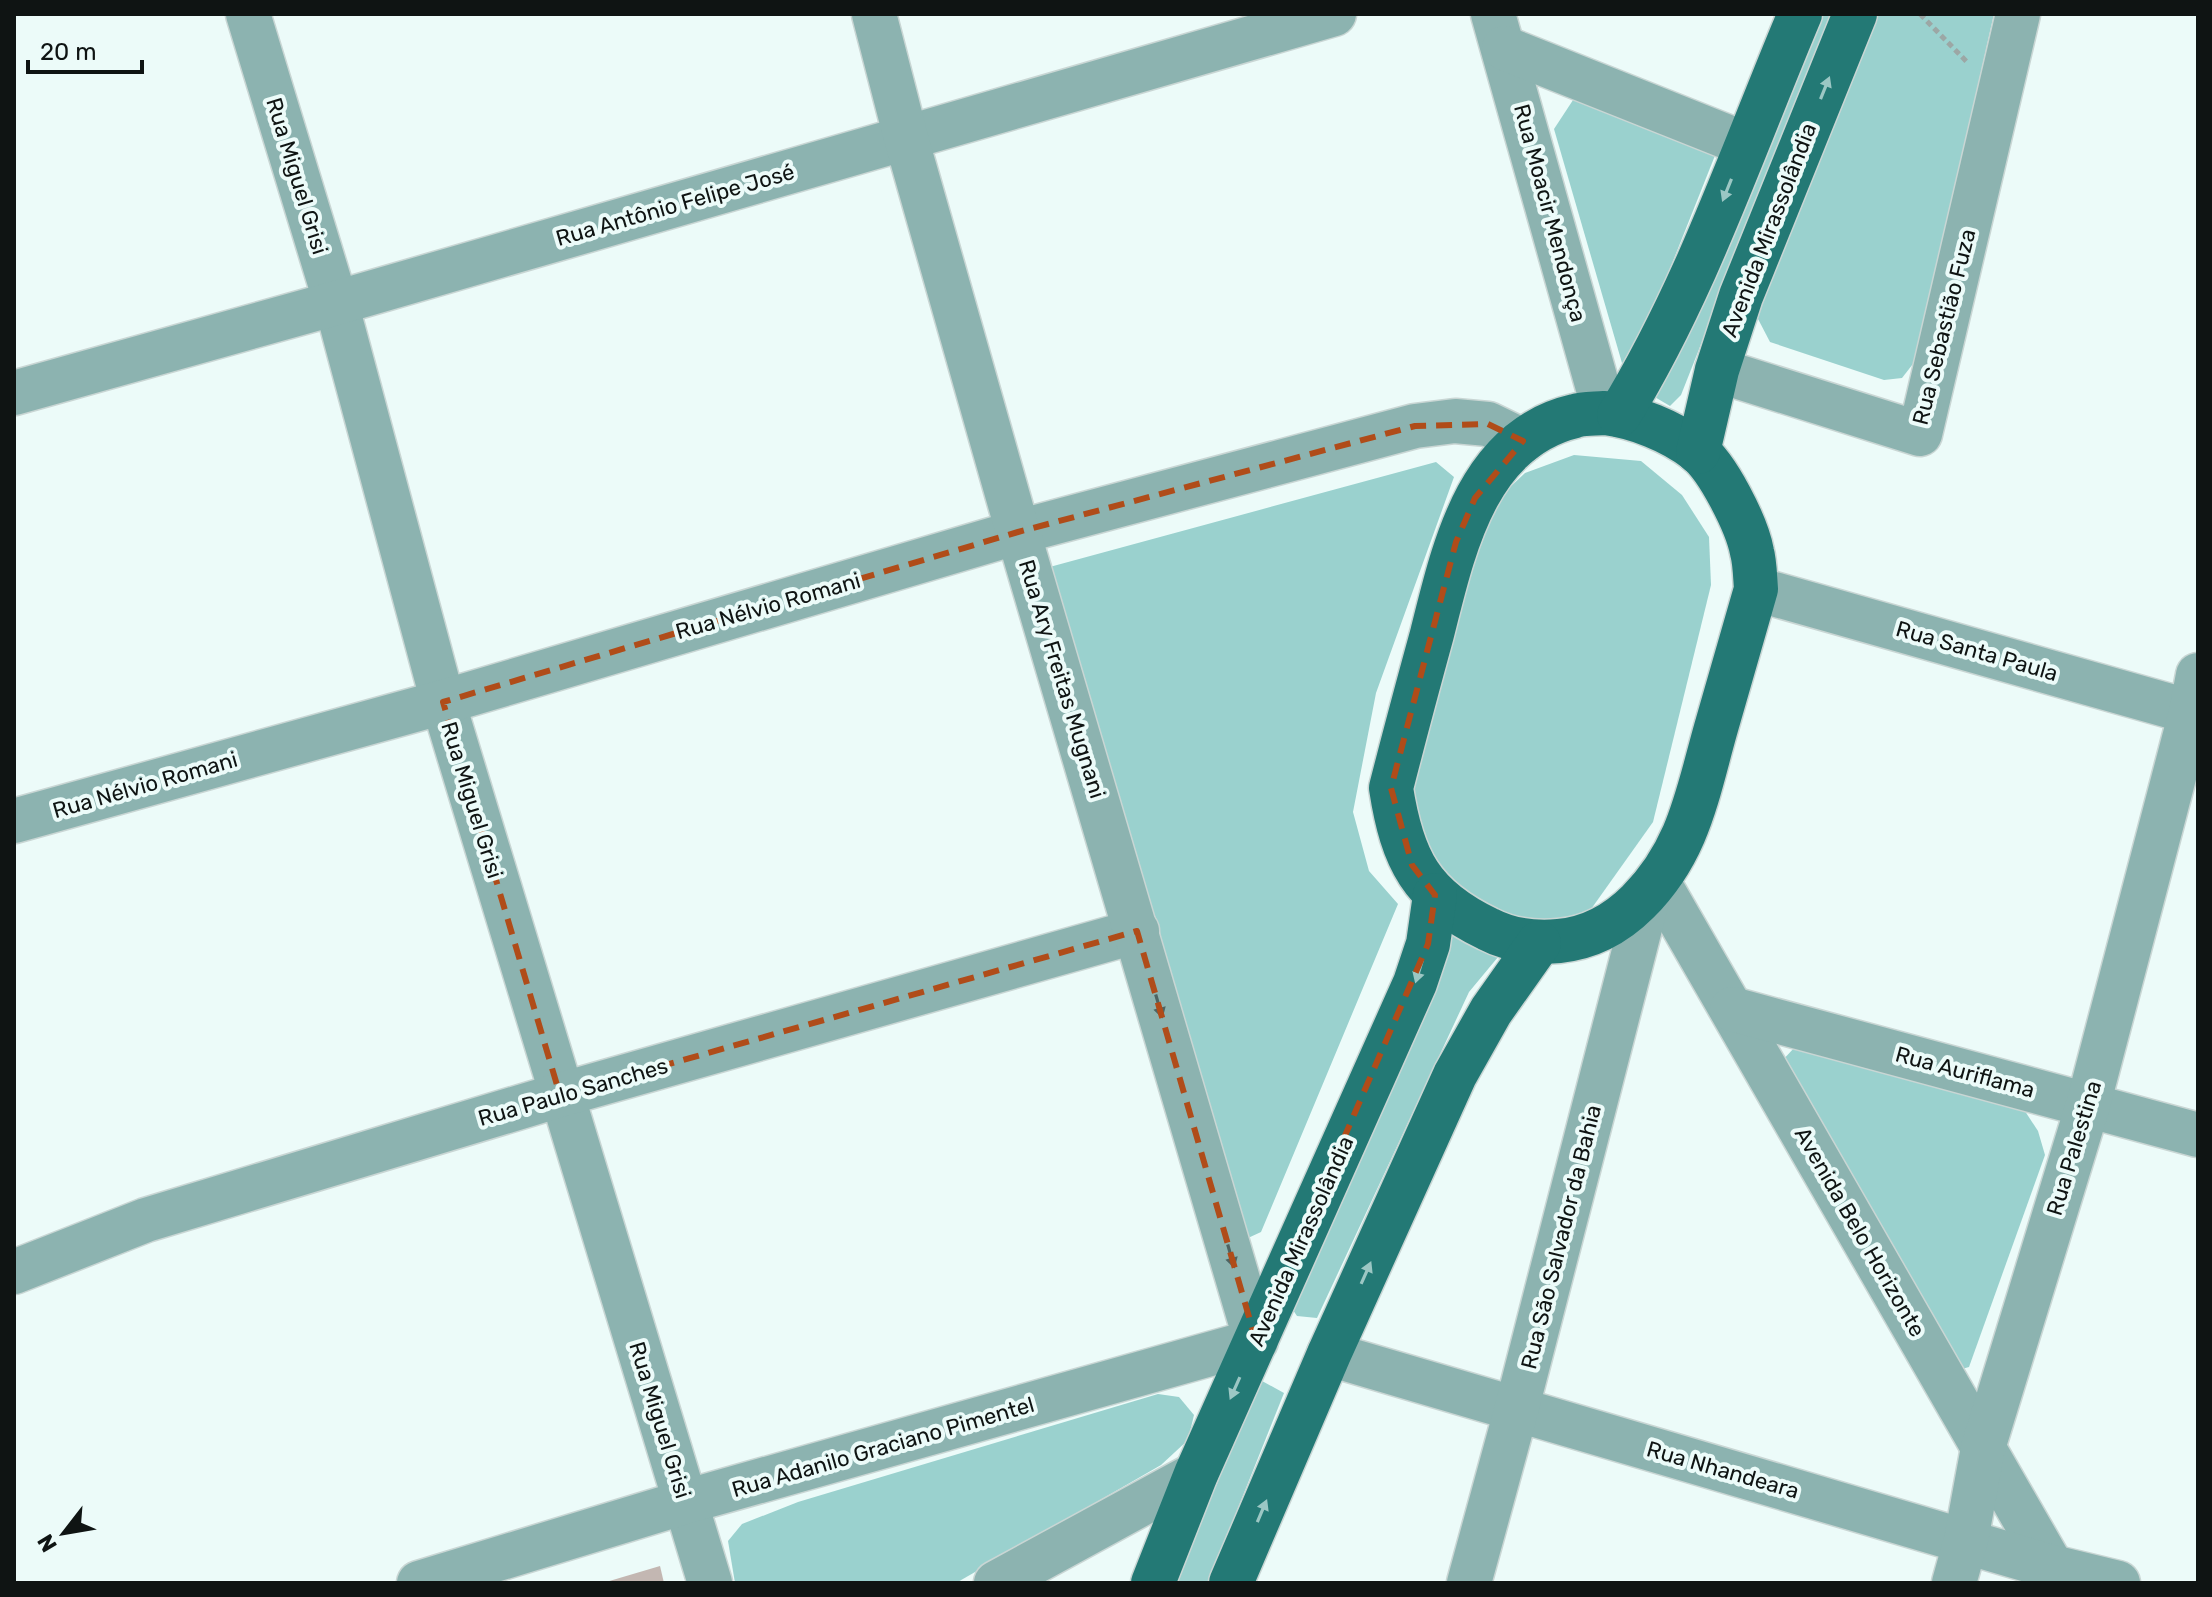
<svg xmlns="http://www.w3.org/2000/svg" width="2212" height="1597" font-family="Rubik,sans-serif">
	<rect width="100%" height="100%" fill="#ecfbf9"/>
	<g fill="#9ad1ce">
		<polygon points="1809,14 1831,14 1681,395 1670,406 1653,396"/>
		<polygon points="1878,14 1994,14 1916,360 1902,378 1884,380 1770,342 1757,317"/>
		<polygon points="1577,94 1716,153 1634,359 1622,363 1554,129"/>
		<polygon points="1574,455 1641,461 1682,495 1709,537 1711,585 1653,822 1589,912 1525,926 1444,889 1401,779 1490,506 1525,473"/>
		<polygon points="1436,462 1454,477 1376,693 1353,812 1369,871 1398,904 1261,1232 1235,1244 1046,568"/>
		<polygon points="1448,929 1508,945 1469,992 1317,1318 1297,1316 1287,1301"/>
		<polygon points="1796,1046 2021,1105 2038,1131 2045,1155 1969,1367 1948,1373 1778,1065"/>
		<polygon points="1253,1376 1284,1393 1208,1583 1170,1583"/>
		<polygon points="1158,1394 1179,1397 1194,1415 1188,1440 1161,1465 956,1583 735,1583 728,1541 742,1524 798,1502"/>
	</g>
	<polygon fill="#c3b7b2" points="660,1566 664,1583 607,1583 606,1582"/>
	<g fill="none" stroke-linecap="round" stroke-linejoin="round">
		<defs>
			<g id="minor">
				<polyline points="248,14 336,303 443,702 710,1583"/>
				<polyline points="1493,14 1605,413"/>
				<polyline points="1504,48 1745,144"/>
				<polyline points="1717,370 1920,434 2018,14"/>
				<polyline points="14,393 336,303 1334,14"/>
				<polyline points="1756,589 2198,714"/>
				<polyline points="14,821 443,702 1018,532 1415,426 1455,421 1488,424 1523,441"/>
				<polyline points="1658,882 2060,1581"/>
				<polyline points="1732,1009 2198,1135"/>
				<polyline points="14,1272 146,1220 560,1095 1137,931"/>
				<polyline points="1329,1354 2052,1567 2118,1583"/>
				<polyline points="419,1583 685,1502 1256,1341 1018,532 906,138 874,14"/>
				<polyline points="996,1583 1196,1474"/>
				<polyline points="1469,1583 1516,1411 1650,889"/>
				<polyline points="1954,1583 1966,1540 1983,1448 2088,1105 2191,712 2198,675"/>
			</g>
			<g id="major">
				<path d="M1605,413C1636,417 1671,431 1696,450C1718,467 1747,525 1752,552C1755,563 1755,577 1756,589C1743,635 1729,682 1716,728C1697,795 1689,851 1638,902C1616,924 1590,938 1559,941C1535,943 1509,940 1488,929C1421,897 1402,859 1391,788C1404,737 1418,685 1432,634C1453,551 1476,439 1575,416C1584,413 1595,414 1605,413Z"/>
				<path d="M1619,415C1696,290 1743,149 1800,14"/>
				<polyline points="1698,452 1717,370 1741,296 1855,14"/>
				<polyline points="1153,1583 1196,1474 1415,983 1428,944 1435,895"/>
				<polyline points="1231,1583 1329,1354 1455,1075 1491,1011 1539,943"/>
			</g>
		</defs>
		<use href="#minor" stroke="#c9d6d4" stroke-width="47"/>
		<use href="#major" stroke="#c9d6d4" stroke-width="47"/>
		<polyline stroke="#9ca7a5" stroke-width="5" stroke-dasharray="6 4" stroke-linecap="butt" points="1920,14 1967,62"/>
		<use href="#minor" stroke="#8cb3b0" stroke-width="44"/>
		<use href="#major" stroke="#237975" stroke-width="44"/>
	</g>
	<defs><path id="oneway-solid" d="M-6-.8H1V-3.2L6.5 0L1 3.2V.8H-6Z" transform="scale(2)"/></defs>
	<g fill="#9cc7c4">
		<use href="#oneway-solid" transform="translate(1825 88) rotate(-68)"/>
		<use href="#oneway-solid" transform="translate(1727 190) rotate(112)"/>
		<use href="#oneway-solid" transform="translate(1419 971) rotate(107)"/>
		<use href="#oneway-solid" transform="translate(1366 1273) rotate(-66)"/>
		<use href="#oneway-solid" transform="translate(1235 1388) rotate(114)"/>
		<use href="#oneway-solid" transform="translate(1262 1511) rotate(-67)"/>
	</g>
	<g fill="#4e6462">
		<use href="#oneway-solid" transform="translate(1159 1006) rotate(74)"/>
		<use href="#oneway-solid" transform="translate(1231 1256) rotate(74)"/>
	</g>
	<path fill="none" stroke="#b04c19" stroke-width="6" stroke-dasharray="16 10" stroke-linejoin="round" d="M1488,424L1523,441L1475,498L1456,542L1391,788L1412,865L1435,895L1428,944L1256,1341L1137,931L560,1095L443,702L1018,532L1415,426Z"/>
	<g text-anchor="middle" dominant-baseline="central" stroke-width="8" stroke-linejoin="round" paint-order="stroke">
		<g font-size="22" fill="#0f1413" stroke="#ecfbf9">
			<text transform="translate(297 176) rotate(73)">Rua Miguel Grisi</text>
			<text transform="translate(675 205) rotate(-16)">Rua Antônio Felipe José</text>
			<text transform="translate(1550 213) rotate(75)">Rua Moacir Mendonça</text>
			<text transform="translate(1769 230) rotate(-69)">Avenida Mirassolândia</text>
			<text transform="translate(1944 327) rotate(-76)">Rua Sebastião Fuza</text>
			<text transform="translate(768 606) rotate(-16)">Rua Nélvio Romani</text>
			<text transform="translate(1977 651) rotate(16)">Rua Santa Paula</text>
			<text transform="translate(1062 679) rotate(73)">Rua Ary Freitas Mugnani</text>
			<text transform="translate(145 785) rotate(-16)">Rua Nélvio Romani</text>
			<text transform="translate(472 800) rotate(73)">Rua Miguel Grisi</text>
			<text transform="translate(1965 1072) rotate(15)">Rua Auriflama</text>
			<text transform="translate(573 1092) rotate(-16)">Rua Paulo Sanches</text>
			<text transform="translate(2074 1148) rotate(-73)">Rua Palestina</text>
			<text transform="translate(1860 1232) rotate(60)">Avenida Belo Horizonte</text>
			<text transform="translate(1561 1237) rotate(-76)">Rua São Salvador da Bahia</text>
			<text transform="translate(1301 1241) rotate(-66)">Avenida Mirassolândia</text>
			<text transform="translate(660 1420) rotate(73)">Rua Miguel Grisi</text>
			<text transform="translate(883 1447) rotate(-16)">Rua Adanilo Graciano Pimentel</text>
			<text transform="translate(1723 1470) rotate(16)">Rua Nhandeara</text>
		</g>
	</g>
	<rect width="2212" height="1597" fill="none" stroke="#0f1413" stroke-width="32"/>
	<g transform="translate(64 1533) rotate(239)" stroke="#ecfbf9" stroke-width="6" paint-order="stroke">
	<path d="M0-6L14 30L0 20L-14 30Z" fill="#0f1413"/>
	<text y="-12" font-size="22" font-weight="bold" text-anchor="middle" fill="#0f1413">N</text>
	</g>
	<path d="M28 60v12h114v-12" fill="none" stroke="#0f1413" stroke-width="4"/>
	<text x="40" y="60" font-size="24" fill="#0f1413" stroke="#ecfbf9" stroke-width="6" paint-order="stroke">20 m</text>
</svg>
